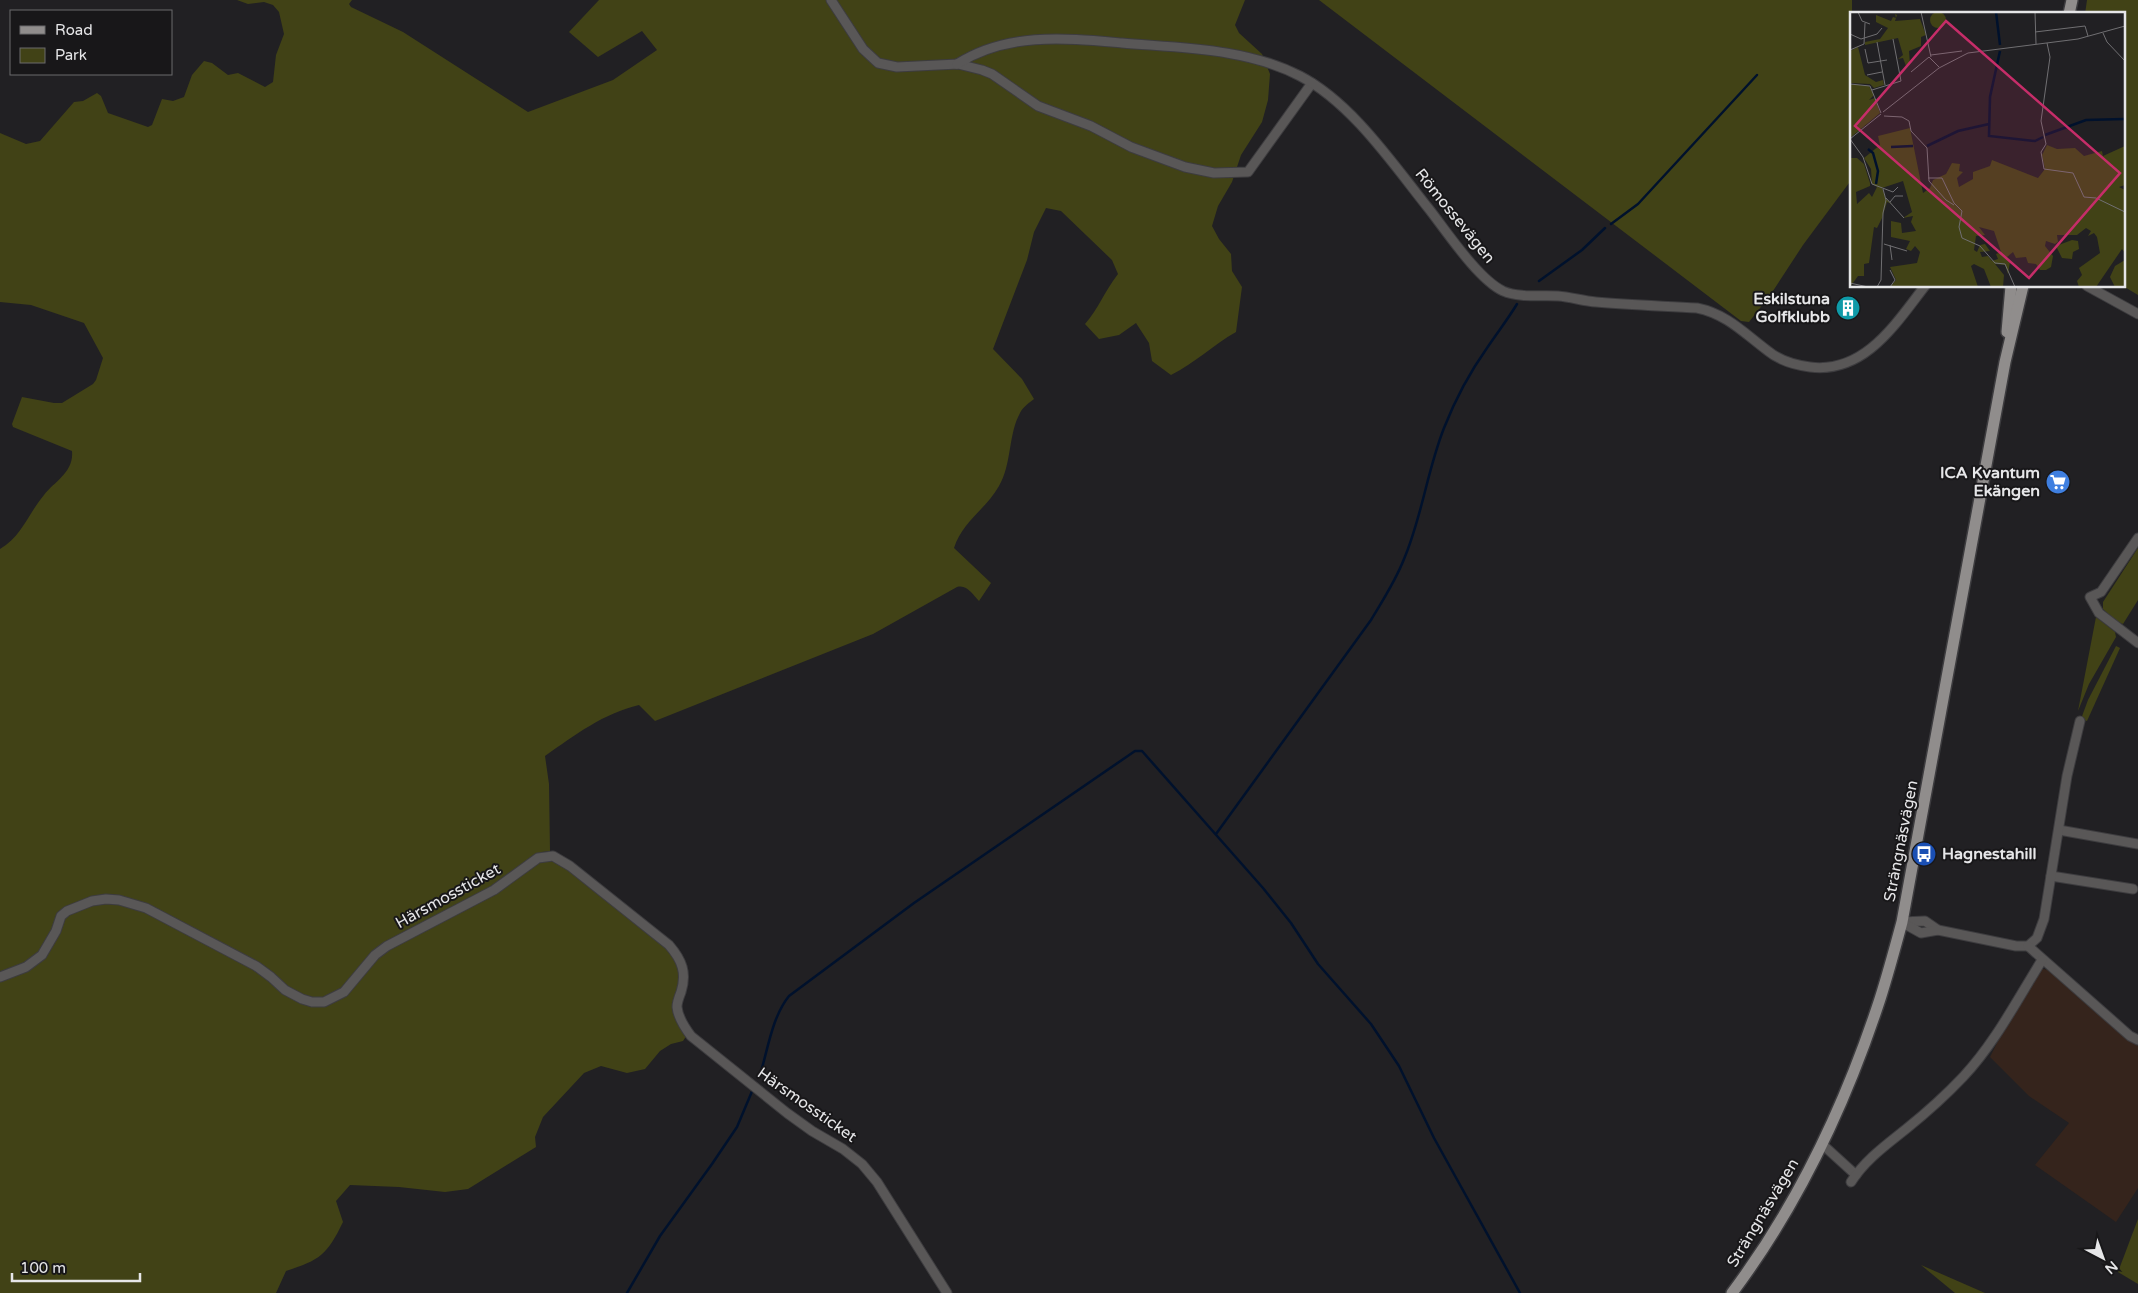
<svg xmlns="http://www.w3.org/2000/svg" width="2138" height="1293" font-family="'Varela Round',sans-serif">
	<rect width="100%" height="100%" fill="#212023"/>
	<polygon fill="#35241c" points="2042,969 2051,970 2117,1031 2138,1046 2138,1188 2116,1222 2035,1165 2069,1123 2029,1096 1990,1057 2002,1033"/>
	<g fill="#414216">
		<path d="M237,0H352L349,4L351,7L403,32L528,112L613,80L657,50L642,31L598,57L569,32L599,0H1245L1235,25L1239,33L1262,54L1270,74L1268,100L1262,122L1241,155L1232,182L1218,206L1212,226L1219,239L1231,254L1232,271L1242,287L1236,332C1213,345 1195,363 1171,375L1152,361L1149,343L1136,323L1119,335L1099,339L1085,324C1099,308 1104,292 1118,274L1112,260L1061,211L1046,208L1034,232L1027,260L993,349L1022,379L1034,399C1029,403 1023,407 1020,413C1008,435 1012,464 999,486C986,509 962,522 954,548L991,583L979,601C973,595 967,584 957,587L873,634L655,721L639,705C604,713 575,735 545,756L549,784L550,851L542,852L495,886L380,946L346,987L323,998L304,997L287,987L270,970L260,963L158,909L135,900L124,897L62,910L57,914L58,918L48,941L31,961L0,973V549C22,536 28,514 44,495C55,481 74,472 72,451L13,427L12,424L22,397L54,403H62L93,384L96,380L103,358L84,323L31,305L0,302V133L26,144L40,141L74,102L83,101L97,93L101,96L108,113L148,127L152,125L162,99L173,101L184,97L192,75L204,61L212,63L228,75L238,73L265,87L273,82L276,55L284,34L279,12L273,5L264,2L248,4Z"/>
		<polygon points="1319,0 1852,0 1852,179 1803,245 1771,294 1749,322 1741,321"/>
		<polygon points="2087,0 2138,0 2138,295 2123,286 2124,14 2085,14"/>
		<polygon points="2138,548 2138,600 2123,624 2116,621 2103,609 2103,602"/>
		<polygon points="2096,617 2115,632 2116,637 2089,684 2078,711"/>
		<polygon points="2116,646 2120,648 2087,721 2081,719 2088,700"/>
		<path d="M545,859H555L659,939L681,964L678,993L687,1035L683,1041L671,1044L660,1051L645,1069L627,1073L601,1066L584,1073L543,1117L535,1137L536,1147L468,1189L445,1192L399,1187L350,1185L336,1201L343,1222C327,1255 320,1260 286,1271L276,1293H0V978L34,964L65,917L78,907L122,901L241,957L295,998L334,1000L384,951L500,891Z"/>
		<polygon points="2138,1219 2138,1284 2118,1272"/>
		<polygon points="1921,1265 1985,1293 1955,1293"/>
	</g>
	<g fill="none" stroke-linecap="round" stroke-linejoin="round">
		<g stroke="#00112c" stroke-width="2.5">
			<polyline points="1611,224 1638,204 1757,75"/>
			<polyline points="1539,281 1582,250 1605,228"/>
			<path d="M1216,834L1371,620C1383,600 1396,580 1404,559C1422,517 1427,471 1444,428C1455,400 1470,372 1487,348C1497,333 1508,319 1517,304"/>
			<path d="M760,1075C768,1049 772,1017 789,996L914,903L1135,751H1142L1263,888L1291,923L1318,964L1371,1024L1399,1066L1434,1138L1520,1293"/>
			<polyline points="627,1293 660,1236 712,1164 737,1127 753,1089"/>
		</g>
		<defs>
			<g id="minor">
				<polyline points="831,0 863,49 878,63 897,67 958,64 982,70 992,74 1038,106 1091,126 1131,147 1185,167 1214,173 1248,172 1312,83"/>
				<path d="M957,64C1007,32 1065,38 1122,43C1181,48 1246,48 1300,76C1352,103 1393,164 1429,209C1447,232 1478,279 1503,291C1519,298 1541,295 1558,296C1571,297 1583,301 1596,302C1629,305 1664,306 1697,308C1727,314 1745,334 1768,351C1780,361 1795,365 1810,367C1865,374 1896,323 1925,286"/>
				<polyline points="2087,286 2138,314"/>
				<polyline points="2138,538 2101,592 2090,597 2099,613 2138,643"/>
				<polyline points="2059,830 2138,844"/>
				<polyline points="2051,876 2133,889"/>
				<polyline points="1902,922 1925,921 1938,930 2016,946 2028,946 2037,938 2044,919 2067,776 2080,721"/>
				<polyline points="1903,923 1921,933 1938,930"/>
				<polyline points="2028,946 2130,1036 2138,1040"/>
				<path d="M0,977L26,967L42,955L56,931L61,916L67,911L92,901L106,899L119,900L146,908L256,966L271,977L285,990L302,999L312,1002H324L344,992L375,955L387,946L494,890L538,858L553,856L570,866L669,945C682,960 687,973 681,992C679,997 677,1002 677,1007C678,1018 685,1028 691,1036L787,1113L812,1131L843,1149L862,1164L877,1182L947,1293"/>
				<polyline points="1822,1144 1856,1175"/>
				<path d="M1851,1182C1865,1160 1886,1145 1906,1129C1926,1113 1945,1096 1963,1077C1995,1043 2017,1000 2042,960"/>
			</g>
			<g id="major">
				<polyline points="2069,14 2072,0"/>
				<polyline points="2007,332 2011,286"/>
				<path d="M1732,1293C1798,1205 1846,1103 1880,999C1888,974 1895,948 1902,922L2005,362L2023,286"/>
			</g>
		</defs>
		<use href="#minor" stroke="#3d3c3f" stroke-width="11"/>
		<use href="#major" stroke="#3d3c3f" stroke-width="14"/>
		<use href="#minor" stroke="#595757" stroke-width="9"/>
		<use href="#major" stroke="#908d8c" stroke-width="11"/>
	</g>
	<defs>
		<symbol id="building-disc" viewBox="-11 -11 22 22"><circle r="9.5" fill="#0f9aa8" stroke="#181719"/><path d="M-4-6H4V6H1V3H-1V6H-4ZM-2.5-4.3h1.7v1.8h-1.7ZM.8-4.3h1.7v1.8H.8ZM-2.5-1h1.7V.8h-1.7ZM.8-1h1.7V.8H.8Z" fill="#fff"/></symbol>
		<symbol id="supermarket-disc" viewBox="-11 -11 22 22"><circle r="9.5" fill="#3f7fe0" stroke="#181719"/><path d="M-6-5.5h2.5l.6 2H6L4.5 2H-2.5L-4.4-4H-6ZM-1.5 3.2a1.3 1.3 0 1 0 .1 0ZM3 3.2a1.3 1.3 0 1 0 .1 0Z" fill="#fff"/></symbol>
		<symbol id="bus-disc" viewBox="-11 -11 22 22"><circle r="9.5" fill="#1a4fb4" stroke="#181719"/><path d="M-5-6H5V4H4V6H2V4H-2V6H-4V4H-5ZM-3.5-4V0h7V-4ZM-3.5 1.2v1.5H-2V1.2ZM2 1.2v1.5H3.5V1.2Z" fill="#fff"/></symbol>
	</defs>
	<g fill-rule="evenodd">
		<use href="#building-disc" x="1834" y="294" width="28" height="28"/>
		<use href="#supermarket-disc" x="2044" y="468" width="28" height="28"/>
		<use href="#bus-disc" x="1910" y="840" width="28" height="28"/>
	</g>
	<g text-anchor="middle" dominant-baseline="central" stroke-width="4" stroke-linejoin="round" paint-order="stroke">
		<g font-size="16" fill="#e6e6e8" stroke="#181719">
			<text transform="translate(1455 216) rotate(51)">Römossevägen</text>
			<text transform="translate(1901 841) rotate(-79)">Strängnäsvägen</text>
			<text transform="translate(448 896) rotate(-29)">Härsmossticket</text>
			<text transform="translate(807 1105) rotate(35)">Härsmossticket</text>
			<text transform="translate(1763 1213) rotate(-59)">Strängnäsvägen</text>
		</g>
		<g font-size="16" font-weight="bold" fill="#e6e6e8" stroke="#181719" text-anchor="end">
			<text x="1830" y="299">Eskilstuna<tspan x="1830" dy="18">Golfklubb</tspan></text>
			<text x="2040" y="473">ICA Kvantum<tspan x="2040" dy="18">Ekängen</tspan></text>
			<text x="1942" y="854" text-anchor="start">Hagnestahill</text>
		</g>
	</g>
	<g transform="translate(1850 12)">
		<rect width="275" height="275" fill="#212023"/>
		<path d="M80 8a8 8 0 1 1 16 0a8 8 0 1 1-16 0ZM45,2L47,3L45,9L70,7L76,23L71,25V34L59,39L60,53L56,54L53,46L48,47L53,43L48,26L15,33V30L30,27L38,16L26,10V3L41,9L43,5L46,6ZM8,35L15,63L26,70L33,68L34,73L24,76L20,72L0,71V39ZM0,72L19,74L24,83L19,88L25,86L30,101L0,126ZM60,116L73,181L80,176L83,168L96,162L102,151L110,152L109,159L113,160L107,166L109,175L123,167V160L140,154L142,148L188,166L195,157L192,143L197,133L207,137L225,136L234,144L252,139L253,144L275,134V173L269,175L275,178V241L272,237L246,275H229L227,269L232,263L229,256L250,241L247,225L244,221L238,224L241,219L236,216L227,223H207L208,230L205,232L196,229L195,234L203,244L201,255L196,258H190L186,252L178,251L176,245L166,246L163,240L157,245L160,250L158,262L155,253L145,252L154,263L153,275H141L134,257L124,252L121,254L128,275H40L46,268L40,255L67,251L70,240L65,234L61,239L56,237L60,229L41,225V209L51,211L52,221L66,219L61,210L63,204L53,206L62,200L53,169L32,176L36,187L42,192L37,190L32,206L27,216L24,215L19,251L14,252V264H8L0,275V146H7L14,152L20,171V174L6,180L7,192L19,181L22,185L27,175L22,172L21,157L14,146L30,133L28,124ZM129,215L144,219L151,240L146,242L148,247L142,249L138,244L132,245L130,240L140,239L135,232L130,233L127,240L124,238L126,224L135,223ZM222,228L228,229L229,237L223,240L222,247L212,246L206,234ZM275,248V275H265L260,265L265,254Z" fill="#414216" fill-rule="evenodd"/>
		<path fill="none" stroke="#00112c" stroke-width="2.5" d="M146,0L150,33M150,39L140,85L139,124L185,129L193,125M195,123L236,108L274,107M77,134L108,119L139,112M41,135L63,134M18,137L23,141L28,159L26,172"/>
		<path fill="none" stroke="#706f72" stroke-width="1" d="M8,0L12,9L20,12M71,0L81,45M185,0L186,32M185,20L235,14L238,24M253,21L257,30L275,49M0,22L11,27L27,22L32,16M27,30L35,73M197,31L200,45L191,109L196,132L191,140L194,157L223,161L234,185L246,186L275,200M15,37L18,51L37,48M0,38L14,32L15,11M81,43L112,39M61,60L79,45L89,55M17,63L32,60M0,72L20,74L31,101M22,78L51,69L43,27M33,100L89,56L118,41L228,27L275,14M34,104L52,105L59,109L61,119L77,136L79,169L96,188L104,193M0,127L13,145L22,172L43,180L48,175M0,127L31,102M78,166H92L104,191L112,199L109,215L112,226L130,234L145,251L155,252L165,275M36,186L54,206M40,190L45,184H53M34,232L57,239M40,233L42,248M0,271L18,275M27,275L31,268L33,201L36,188L33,177M40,275L45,268L40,258"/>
		<path fill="#c62d69" fill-opacity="0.15" stroke="#c62d69" stroke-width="2.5" d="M96,9L270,161L179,266L5,114Z"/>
		<rect width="275" height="275" fill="none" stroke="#e6e6e8" stroke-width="2.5"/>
	</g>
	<rect x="10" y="10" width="162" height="65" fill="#181719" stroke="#6a6a6c"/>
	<rect x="20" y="26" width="25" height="8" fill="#908d8c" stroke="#6a6a6c"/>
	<text x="55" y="35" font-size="15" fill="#e6e6e8">Road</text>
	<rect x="20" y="48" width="25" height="15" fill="#414216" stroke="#6a6a6c"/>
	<text x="55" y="60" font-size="15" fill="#e6e6e8">Park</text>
	<g transform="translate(2103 1258) rotate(139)" stroke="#181719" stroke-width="4" paint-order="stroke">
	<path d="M0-4L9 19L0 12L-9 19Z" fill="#e6e6e8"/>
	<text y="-8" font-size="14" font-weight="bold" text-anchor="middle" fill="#e6e6e8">N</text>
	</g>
	<path d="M12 1273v8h128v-8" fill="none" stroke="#e6e6e8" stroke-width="2.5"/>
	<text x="20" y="1273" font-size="15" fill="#e6e6e8" stroke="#181719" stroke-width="4" paint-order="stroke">100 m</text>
</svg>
